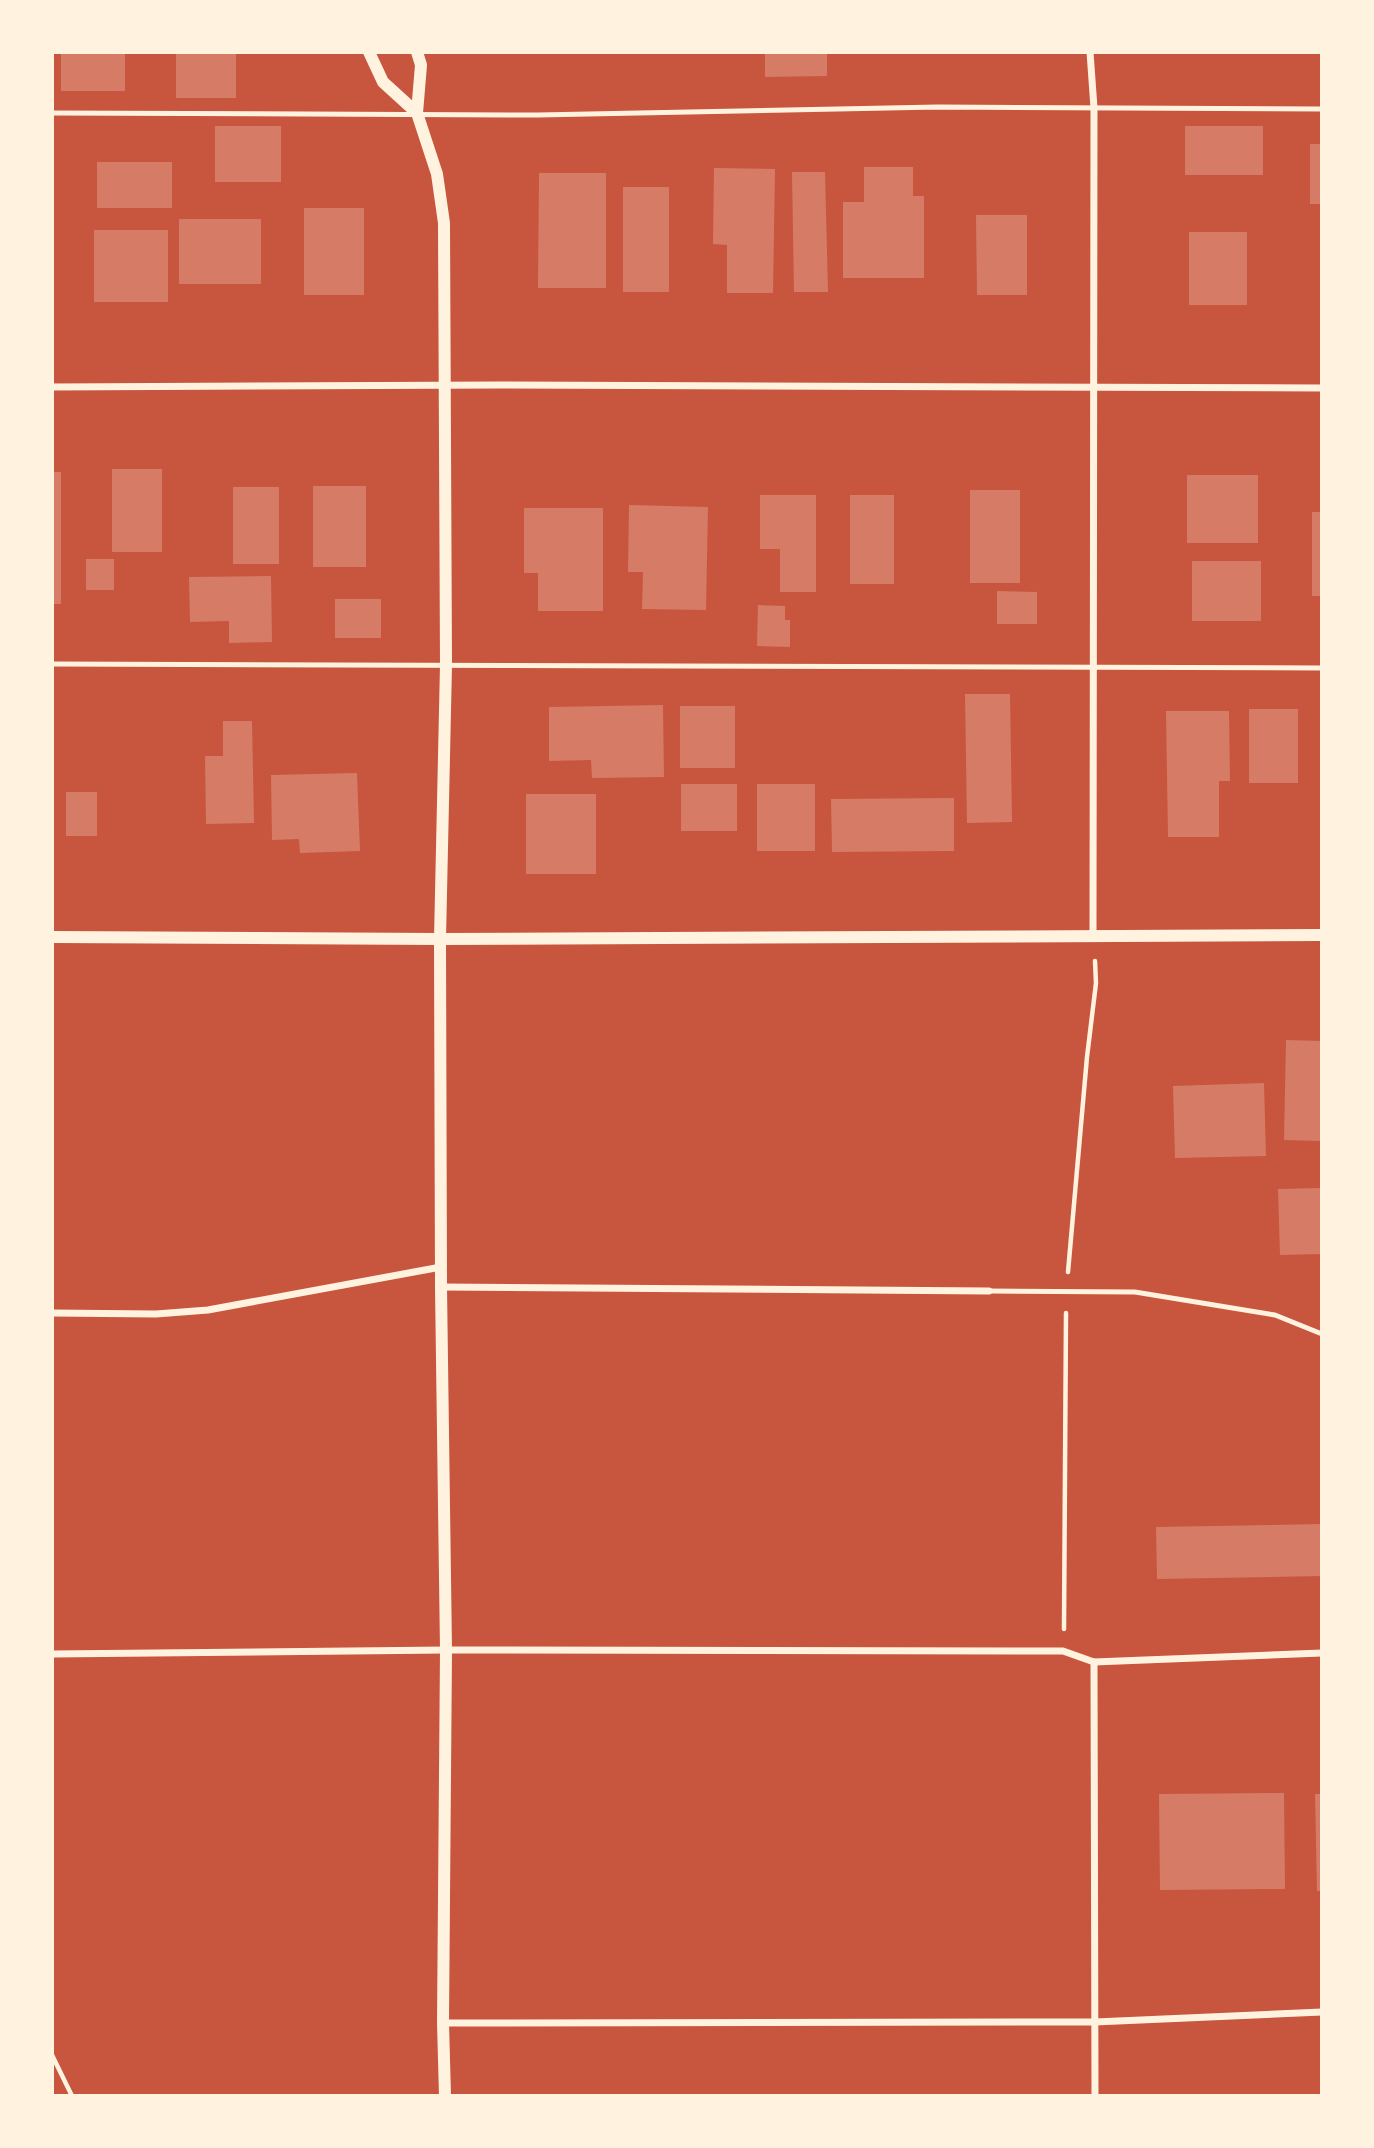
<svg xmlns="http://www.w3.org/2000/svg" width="1374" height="2148" font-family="'Varela Round',sans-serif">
	<rect width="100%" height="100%" fill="#c8553d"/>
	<g fill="#d67c66">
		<rect x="61" y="52" width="64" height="39"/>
		<rect x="176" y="52" width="60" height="46"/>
		<polygon points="765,52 827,52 827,76 765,77"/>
		<rect x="215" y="126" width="66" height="56"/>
		<rect x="1185" y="126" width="78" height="49"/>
		<rect x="1310" y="144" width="12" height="60"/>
		<rect x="97" y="162" width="75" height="46"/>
		<polygon points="864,167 913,167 913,196 924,196 924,278 843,278 843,202 864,202"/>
		<polygon points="714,168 775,169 773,293 727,293 727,245 713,244"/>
		<polygon points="792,172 825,172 828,292 794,292"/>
		<polygon points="539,173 606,173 606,288 538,288"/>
		<rect x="623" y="187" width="46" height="105"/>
		<rect x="304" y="208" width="60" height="87"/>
		<polygon points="976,215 1027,215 1027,295 977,295"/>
		<rect x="179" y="219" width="82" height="65"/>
		<rect x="94" y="230" width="74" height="72"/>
		<rect x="1189" y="232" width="58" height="73"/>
		<rect x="112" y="469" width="50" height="83"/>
		<rect x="52" y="472" width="9" height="132"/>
		<rect x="1187" y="475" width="71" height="68"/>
		<rect x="313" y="486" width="53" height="81"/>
		<rect x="233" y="487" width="46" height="77"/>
		<rect x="970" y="490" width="50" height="93"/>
		<polygon points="760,495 816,495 816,592 780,592 780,549 760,549"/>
		<rect x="850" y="495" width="44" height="89"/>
		<polygon points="629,505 708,507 706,610 642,609 643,572 628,572"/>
		<polygon points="524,508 603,508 603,611 538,611 538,573 524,573"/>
		<rect x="1312" y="512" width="10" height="84"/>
		<rect x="86" y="559" width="28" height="31"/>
		<rect x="1192" y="561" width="69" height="60"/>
		<polygon points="271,576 272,642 229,643 229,621 190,622 189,577"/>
		<polygon points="997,591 1037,592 1037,624 997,624"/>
		<rect x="335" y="599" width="46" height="39"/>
		<polygon points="758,605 785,606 785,620 790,620 790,647 757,646"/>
		<polygon points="965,694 1010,694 1012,822 967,823"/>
		<polygon points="663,705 664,777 592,778 591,760 549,761 549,707"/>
		<rect x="680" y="706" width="55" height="62"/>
		<rect x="1249" y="709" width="49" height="74"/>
		<polygon points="1166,711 1229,711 1230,781 1219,781 1219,837 1168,837"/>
		<polygon points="223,721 252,721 254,823 206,824 205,756 223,756"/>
		<polygon points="357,773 360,851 300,853 299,839 272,840 271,775"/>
		<rect x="681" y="784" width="56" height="47"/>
		<rect x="757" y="784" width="58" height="67"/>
		<rect x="66" y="792" width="31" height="44"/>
		<rect x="526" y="794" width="70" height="80"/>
		<polygon points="954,798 954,851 832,852 831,799"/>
		<polygon points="1286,1040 1322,1041 1322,1141 1284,1140"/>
		<polygon points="1264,1083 1266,1156 1175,1158 1173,1086"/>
		<polygon points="1322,1188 1322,1254 1280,1255 1278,1189"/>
		<polygon points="1322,1524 1322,1576 1157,1579 1156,1527"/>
		<polygon points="1284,1793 1285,1889 1160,1890 1159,1794"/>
		<polygon points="1315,1794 1322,1794 1322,1891 1317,1891"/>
	</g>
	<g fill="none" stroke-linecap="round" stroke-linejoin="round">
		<g stroke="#fff3e0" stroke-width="4.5">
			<polyline points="1068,1272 1087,1057 1096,983 1095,961"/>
			<polyline points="1064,1629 1066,1313"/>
			<polyline points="52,2055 72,2096"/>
		</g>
		<g stroke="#fff3e0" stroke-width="5">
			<polyline points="52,113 538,115 938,107 1322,109"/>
			<polyline points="52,664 1322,668"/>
			<polyline points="989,1291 1135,1292 1275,1315 1322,1334"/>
		</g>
		<g stroke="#fff3e0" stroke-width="7">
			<polyline points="1090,52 1094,108 1093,935"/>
			<polyline points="52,387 499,385 1322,388"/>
			<polyline points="441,1287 989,1291"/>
			<polyline points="52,1313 156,1314 208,1310 441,1267"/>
			<polyline points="52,1654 446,1650 1063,1651 1094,1662 1322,1653"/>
			<polyline points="1094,1662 1095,2096"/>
			<polyline points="443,2023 1095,2022 1322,2012"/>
		</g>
		<g stroke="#fff3e0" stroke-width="12">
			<polyline points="369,52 383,82 417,113"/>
			<polyline points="417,52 421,65 417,113 437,174 444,223 446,665 440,939 441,1287 446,1650 443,2023 445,2096"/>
			<polyline points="52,937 440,939 1322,935"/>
		</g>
	</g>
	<rect width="1374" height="2148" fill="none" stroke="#fff3e0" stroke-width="108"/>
</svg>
